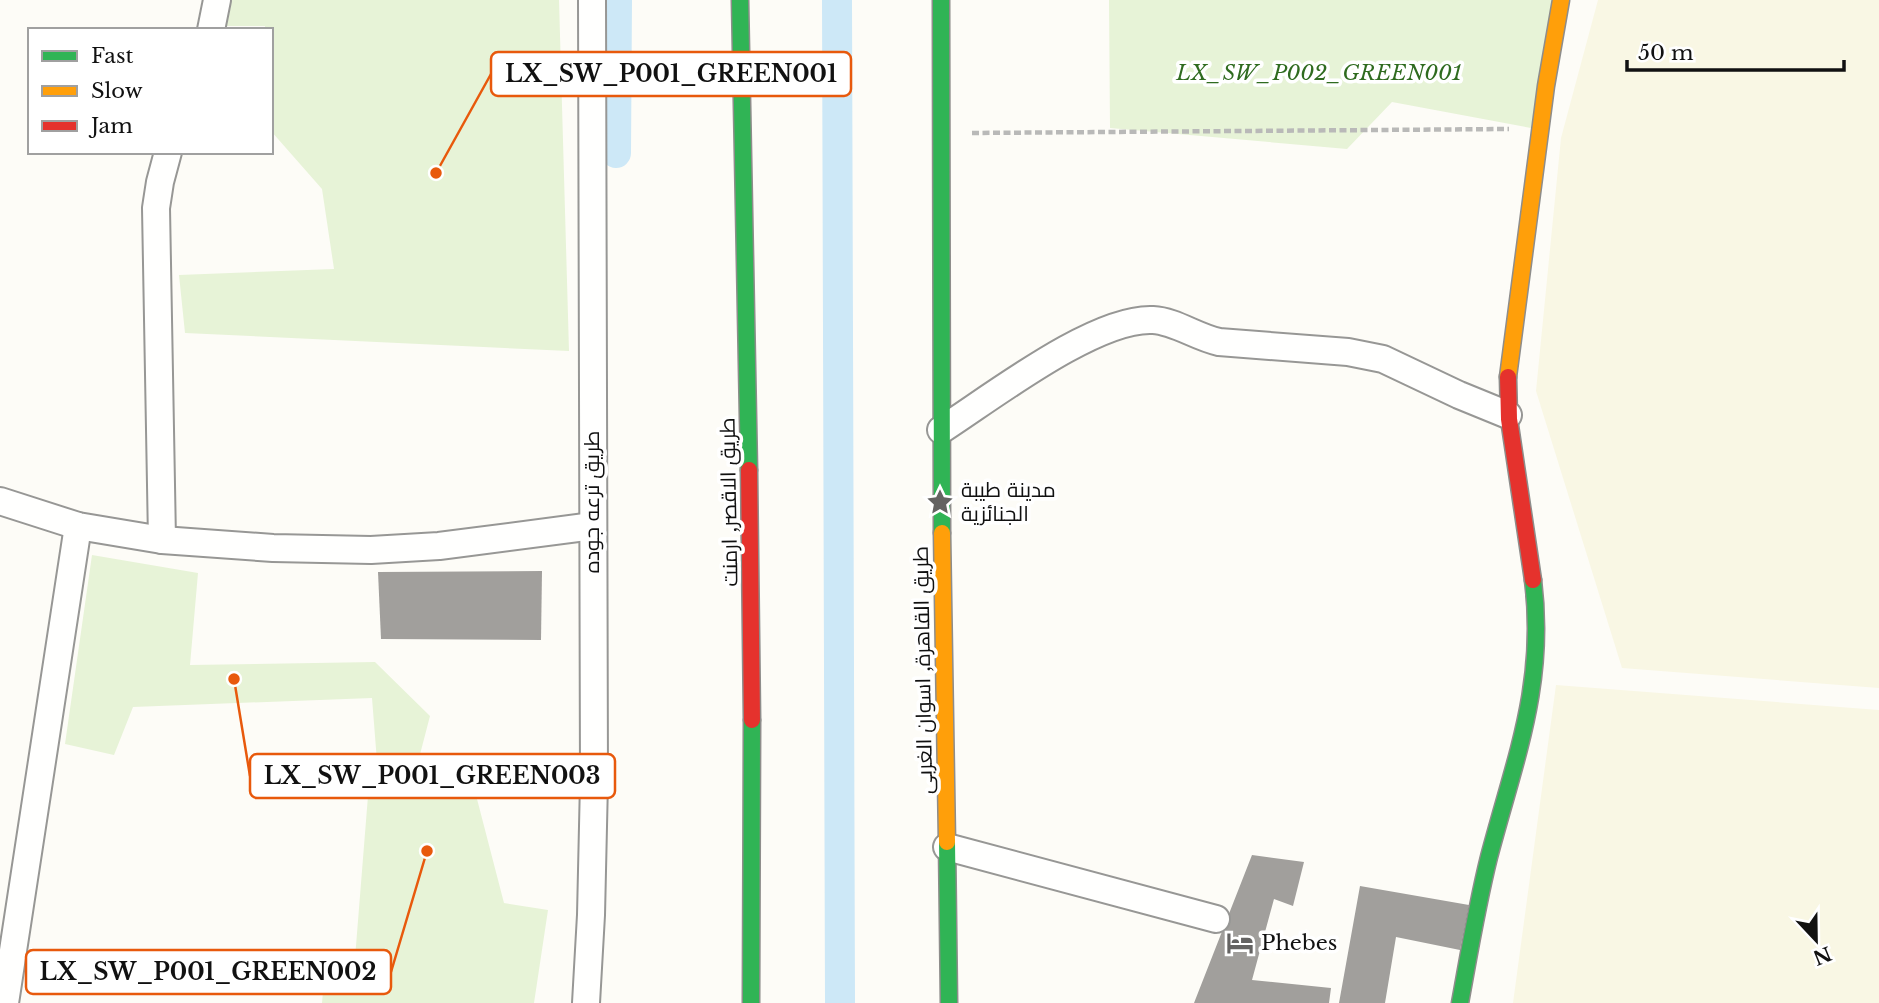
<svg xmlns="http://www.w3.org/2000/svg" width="1879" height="1003" font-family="'Libre Baskerville',Cairo,serif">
	<rect width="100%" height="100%" fill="#fdfcf7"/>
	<g fill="#f9f7e4">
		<polygon points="1598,0 1879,0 1879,688 1622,668 1536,391 1561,138"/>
		<polygon points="1556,685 1879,710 1879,1003 1513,1003"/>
	</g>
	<g fill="#e7f3d7">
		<polygon points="226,0 559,0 569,351 185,333 179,275 334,269 322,189 271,131 271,30 265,30 265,26 224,26"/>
		<polygon points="1109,0 1554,0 1531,128 1392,102 1347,149 1110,128"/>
		<polygon points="92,555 198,573 190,665 375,662 430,716 411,789 379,787 372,698 133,707 114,755 65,744"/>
		<polygon points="368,796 477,799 504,903 548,910 534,1003 322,1003 326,956 355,958"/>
	</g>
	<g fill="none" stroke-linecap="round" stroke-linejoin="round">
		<g stroke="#cde8f7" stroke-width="30">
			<polyline points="837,0 840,1003"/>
			<polyline points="616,153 617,0"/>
		</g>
	</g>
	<g fill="#a19f9c">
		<polygon points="542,571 541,640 381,639 378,572"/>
		<polygon points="1252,855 1304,862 1293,906 1274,899 1252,980 1331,988 1329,1003 1194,1003"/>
		<polygon points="1360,886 1469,905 1460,950 1396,937 1385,1003 1339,1003"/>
	</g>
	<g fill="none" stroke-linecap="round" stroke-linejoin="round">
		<defs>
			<g id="street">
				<polyline points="211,30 217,0"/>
				<path d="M941,430C991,398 1095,317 1153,320C1175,321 1196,337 1219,342L1348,352L1383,359L1459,395L1508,415"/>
				<polyline points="0,501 78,526 162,540 273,548 371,550 439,546 593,526"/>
				<polyline points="162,540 156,208 160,182 168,152"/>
				<polyline points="947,847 1216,919"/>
				<polyline points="5,1003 78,526"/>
				<polyline points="586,1003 591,915 594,782 592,0"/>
			</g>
			<g id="fast">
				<polyline points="740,0 749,470"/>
				<polyline points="941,0 942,533"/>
				<polyline points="947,842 949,1003"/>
				<polyline points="751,1003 752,720"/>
				<path d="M1460,1003C1469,954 1477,905 1489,857C1515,758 1546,685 1533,580"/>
			</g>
			<g id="slow">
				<polyline points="1508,377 1546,86 1561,0"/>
				<polyline points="942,533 947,842"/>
			</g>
			<g id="jam">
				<polyline points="1508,377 1509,419 1533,580"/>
				<polyline points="749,470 752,720"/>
			</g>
		</defs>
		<use href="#street" stroke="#979795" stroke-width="30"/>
		<use href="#fast" stroke="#8e8d8b" stroke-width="19"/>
		<use href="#slow" stroke="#8e8d8b" stroke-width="19"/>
		<use href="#jam" stroke="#8e8d8b" stroke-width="19"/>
		<polyline stroke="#b9b9b8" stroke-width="4.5" stroke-dasharray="7 3.5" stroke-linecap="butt" points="972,133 1509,129"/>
		<use href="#street" stroke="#fffffe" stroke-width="26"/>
		<use href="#fast" stroke="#30b455" stroke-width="16"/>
		<use href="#slow" stroke="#ff9f0a" stroke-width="16"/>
		<use href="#jam" stroke="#e5322d" stroke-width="16"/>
	</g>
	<defs>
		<symbol id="sight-bare" viewBox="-9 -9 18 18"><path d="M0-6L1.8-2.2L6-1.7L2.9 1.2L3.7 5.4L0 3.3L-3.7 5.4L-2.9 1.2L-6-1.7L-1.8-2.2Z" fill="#646362" stroke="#fff" stroke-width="2.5" paint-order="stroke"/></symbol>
		<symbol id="hotel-bare" viewBox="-9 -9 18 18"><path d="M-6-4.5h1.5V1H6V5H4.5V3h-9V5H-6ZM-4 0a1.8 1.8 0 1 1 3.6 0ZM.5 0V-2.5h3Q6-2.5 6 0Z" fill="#646362" stroke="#fff" stroke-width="2.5" paint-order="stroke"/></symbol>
	</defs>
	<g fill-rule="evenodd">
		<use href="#sight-bare" x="921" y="483" width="38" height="38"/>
		<use href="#hotel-bare" x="1221" y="924" width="38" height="38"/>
	</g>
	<g text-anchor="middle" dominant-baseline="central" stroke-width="7" stroke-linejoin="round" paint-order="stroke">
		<g font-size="21" font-style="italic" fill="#2f6b1f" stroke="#fff">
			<text x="1319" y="73">LX_SW_P002_GREEN001</text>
		</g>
		<g font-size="21" fill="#111" stroke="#fff" text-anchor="start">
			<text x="961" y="490">مدينة طيبة<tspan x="961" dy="24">الجنائزية</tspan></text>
			<text x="1261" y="943">Phebes</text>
		</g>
		<g font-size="21" fill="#111" stroke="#fff">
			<text transform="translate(592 502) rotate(-90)">طريق ترعه جوده</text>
			<text transform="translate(729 502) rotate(-91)">طريق الاقصر, ارمنت</text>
			<text transform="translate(923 670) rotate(-91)">طريق القاهرة, اسوان الغربى</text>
		</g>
	</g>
	<path fill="none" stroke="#e8590c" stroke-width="2.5" d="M436 173L491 74M234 679L250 776M427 851L391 972"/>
	<g fill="#e8590c" stroke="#fff" stroke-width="2.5">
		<circle cx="436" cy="173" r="7"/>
		<circle cx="234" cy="679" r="7"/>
		<circle cx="427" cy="851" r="7"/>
	</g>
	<g fill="#fff" stroke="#e8590c" stroke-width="2.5">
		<rect x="491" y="52" width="360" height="44" rx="7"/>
		<rect x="250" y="754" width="365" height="44" rx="7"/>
		<rect x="26" y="950" width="365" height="44" rx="7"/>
	</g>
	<g font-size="23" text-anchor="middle" font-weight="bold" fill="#111">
		<text x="671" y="82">LX_SW_P001_GREEN001</text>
		<text x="432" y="784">LX_SW_P001_GREEN003</text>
		<text x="208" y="980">LX_SW_P001_GREEN002</text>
	</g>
	<rect x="28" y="28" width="245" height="126" fill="#ffffff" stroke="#a0a0a0" stroke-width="2"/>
	<rect x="42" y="51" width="35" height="10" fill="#30b455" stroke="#a0a0a0" stroke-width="2"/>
	<text x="91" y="63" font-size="21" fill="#111111">Fast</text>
	<rect x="42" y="86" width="35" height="10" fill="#ff9f0a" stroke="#a0a0a0" stroke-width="2"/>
	<text x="91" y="98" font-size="21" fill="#111111">Slow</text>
	<rect x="42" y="121" width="35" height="10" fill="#e5322d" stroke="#a0a0a0" stroke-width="2"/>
	<text x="91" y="133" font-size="21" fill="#111111">Jam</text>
	<g transform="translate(1816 940) rotate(158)" stroke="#ffffff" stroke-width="5" paint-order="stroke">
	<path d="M0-5L12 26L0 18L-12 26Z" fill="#111111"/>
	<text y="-10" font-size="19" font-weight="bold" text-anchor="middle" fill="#111111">N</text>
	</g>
	<path d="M1627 60v10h217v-10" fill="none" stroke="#111111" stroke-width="3.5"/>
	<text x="1638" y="60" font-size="21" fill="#111111" stroke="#ffffff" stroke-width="5" paint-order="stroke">50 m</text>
</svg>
